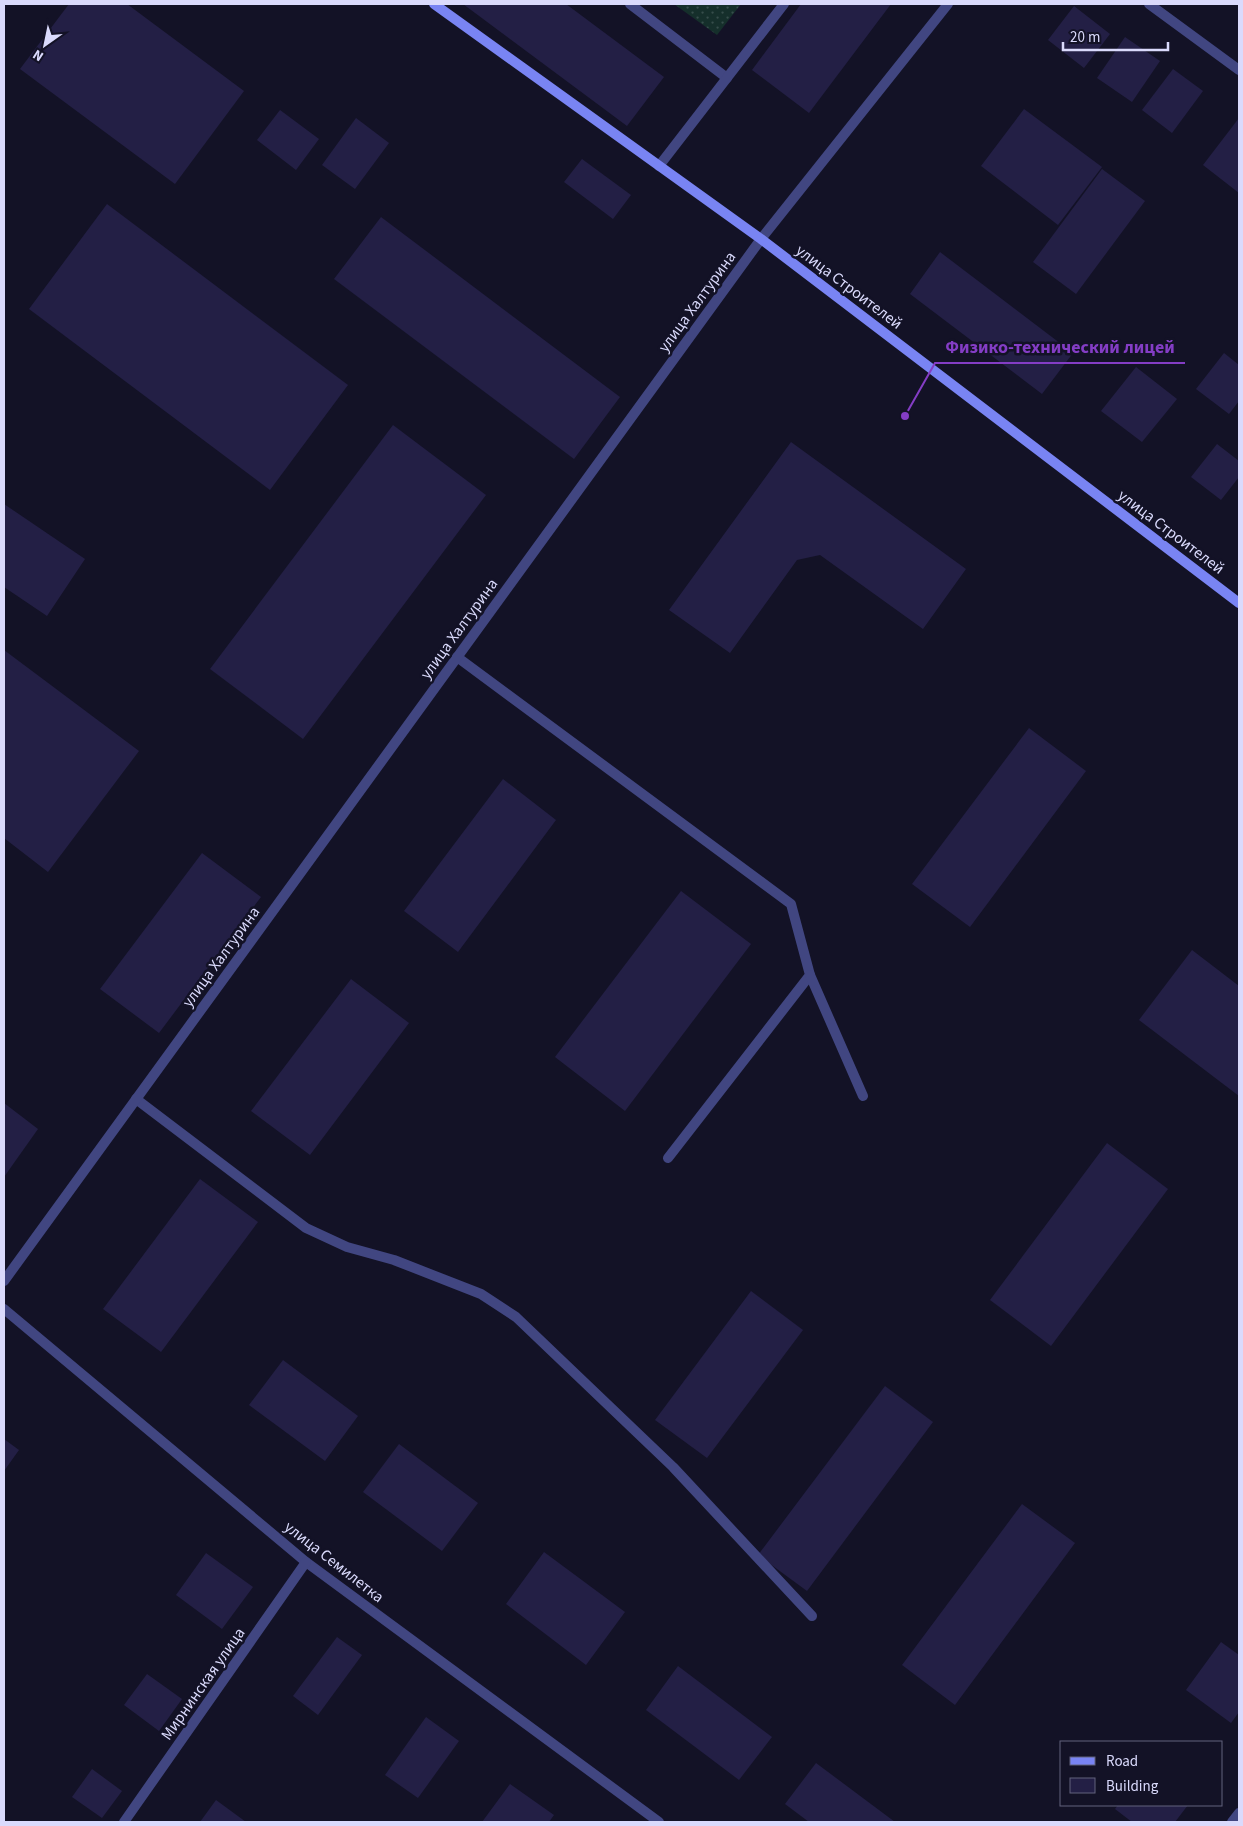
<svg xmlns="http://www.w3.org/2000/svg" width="1243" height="1826" font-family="'Source Sans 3',sans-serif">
	<defs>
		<pattern id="park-dots" width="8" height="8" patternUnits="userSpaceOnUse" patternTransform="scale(1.25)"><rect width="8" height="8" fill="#152f2b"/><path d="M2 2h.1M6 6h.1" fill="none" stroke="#364d4b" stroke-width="1.8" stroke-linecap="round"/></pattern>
	</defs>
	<rect width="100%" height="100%" fill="#131226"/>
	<polygon fill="url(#park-dots)" points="674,4 741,4 717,35"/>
	<g fill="#231f45">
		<polygon points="69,4 127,4 244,91 175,184 20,69"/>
		<polygon points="463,4 566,4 664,77 627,126"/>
		<polygon points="801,4 891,4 809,113 752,70"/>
		<polygon points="1074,6 1110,34 1084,68 1048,40"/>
		<polygon points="1125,37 1160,61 1132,102 1097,78"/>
		<polygon points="1173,69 1203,91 1172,133 1142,110"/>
		<polygon points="1024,109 1102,167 1058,225 981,166"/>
		<polygon points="280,110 319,139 296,170 257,140"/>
		<polygon points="356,118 389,143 355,189 322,165"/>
		<polygon points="1239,118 1239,193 1203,165"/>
		<polygon points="582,159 631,195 613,219 564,182"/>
		<polygon points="1102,169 1145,201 1076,294 1033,262"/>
		<polygon points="107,204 348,385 270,490 29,309"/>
		<polygon points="381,217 620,397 574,459 334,279"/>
		<polygon points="940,252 1073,353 1042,394 910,294"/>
		<polygon points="1224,353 1239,365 1239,401 1229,414 1196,389"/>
		<polygon points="1136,367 1177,399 1142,442 1101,411"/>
		<polygon points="393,425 486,495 303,739 210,669"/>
		<polygon points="791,442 966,569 923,629 820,555 797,560 730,653 669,610"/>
		<polygon points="1217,444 1239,461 1239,477 1221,500 1191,477"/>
		<polygon points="4,504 85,559 47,616 4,587"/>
		<polygon points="4,650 139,751 48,872 4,838"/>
		<polygon points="1029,728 1086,771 970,927 912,884"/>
		<polygon points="503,779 556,820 458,952 404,911"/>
		<polygon points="202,853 261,897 159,1033 100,989"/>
		<polygon points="681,891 751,944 625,1111 555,1057"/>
		<polygon points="1192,950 1239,986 1239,1096 1139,1020"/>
		<polygon points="351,979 409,1023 310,1155 251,1111"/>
		<polygon points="4,1103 38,1129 4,1177"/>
		<polygon points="1107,1143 1168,1189 1051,1346 990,1300"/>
		<polygon points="200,1179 258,1222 161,1352 103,1309"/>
		<polygon points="751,1291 803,1330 707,1458 655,1420"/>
		<polygon points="283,1360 358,1416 325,1461 249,1405"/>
		<polygon points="885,1386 933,1422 807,1591 758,1555"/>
		<polygon points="4,1439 19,1450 4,1471"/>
		<polygon points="399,1444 478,1503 442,1551 363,1492"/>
		<polygon points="1022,1504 1075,1543 955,1705 902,1665"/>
		<polygon points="544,1552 625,1612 586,1665 506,1604"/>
		<polygon points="206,1553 253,1587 222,1629 176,1595"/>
		<polygon points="337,1637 362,1655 318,1715 293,1696"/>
		<polygon points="1221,1642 1239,1655 1239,1712 1231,1723 1186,1690"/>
		<polygon points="678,1666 772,1737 739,1780 646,1710"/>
		<polygon points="147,1674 182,1699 159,1731 124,1705"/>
		<polygon points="426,1717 459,1741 418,1798 385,1775"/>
		<polygon points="816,1763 895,1822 809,1822 785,1804"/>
		<polygon points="92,1769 122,1791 102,1818 72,1797"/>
		<polygon points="510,1784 554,1815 549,1822 482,1822"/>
		<polygon points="216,1800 246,1822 200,1822"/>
		<polygon points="1118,1805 1188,1805 1175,1822 1132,1822 1115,1809"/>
	</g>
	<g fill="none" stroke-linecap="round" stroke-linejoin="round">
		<g stroke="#414681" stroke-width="10">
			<polyline points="630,4 727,78"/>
			<polyline points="659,166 784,4"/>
			<polyline points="457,657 791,904 810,975 668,1158"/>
			<polyline points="810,975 863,1096"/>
			<polyline points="136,1099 306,1228 347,1247 394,1260 481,1294 516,1317 673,1467 812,1616"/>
		</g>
		<g stroke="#414681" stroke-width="10">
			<polyline points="1149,4 1239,70"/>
			<polyline points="4,1281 761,239 948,4"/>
			<polyline points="4,1309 306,1562 659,1822"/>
			<polyline points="124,1822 306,1562"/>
			<polyline points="1232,1822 1239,1813"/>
		</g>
		<polyline stroke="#7984f3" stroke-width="10" points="434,4 761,239 1239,603"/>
	</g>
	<g text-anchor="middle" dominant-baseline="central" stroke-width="5" stroke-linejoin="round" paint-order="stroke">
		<g font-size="16" fill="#dadafc" stroke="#131226">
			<text transform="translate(849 287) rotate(37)">улица Строителей</text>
			<text transform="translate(697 302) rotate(-54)">улица Халтурина</text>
			<text transform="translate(1171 532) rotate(37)">улица Строителей</text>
			<text transform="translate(459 629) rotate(-54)">улица Халтурина</text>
			<text transform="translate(221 957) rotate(-54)">улица Халтурина</text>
			<text transform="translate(334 1562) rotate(38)">улица Семилетка</text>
			<text transform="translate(203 1684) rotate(-55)">Мирнинская улица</text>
		</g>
	</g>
	<path fill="none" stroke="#843dc5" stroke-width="2" d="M905 416L935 363H1185"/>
	<circle fill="#843dc5" stroke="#131226" stroke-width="2" cx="905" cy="416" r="5"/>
	<g font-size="18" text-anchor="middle" font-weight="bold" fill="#843dc5" stroke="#131226" stroke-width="5" stroke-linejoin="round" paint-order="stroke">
		<text x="1060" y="353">Физико-технический лицей</text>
	</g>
	<rect width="1243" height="1826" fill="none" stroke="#dadafc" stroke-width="10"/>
	<rect x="1060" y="1741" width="162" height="65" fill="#131226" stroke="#63627c"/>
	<rect x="1070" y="1757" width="25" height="8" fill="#7984f3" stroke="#63627c"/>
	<text x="1106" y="1766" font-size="15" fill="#dadafc">Road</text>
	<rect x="1070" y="1778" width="25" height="15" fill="#231f45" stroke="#63627c"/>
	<text x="1106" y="1791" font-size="15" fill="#dadafc">Building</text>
	<g transform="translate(45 45) rotate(213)" stroke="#131226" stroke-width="4" paint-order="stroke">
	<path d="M0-4L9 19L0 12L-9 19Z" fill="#dadafc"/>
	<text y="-8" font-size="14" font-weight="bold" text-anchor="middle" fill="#dadafc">N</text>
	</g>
	<path d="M1063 42v8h105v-8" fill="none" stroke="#dadafc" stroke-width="2.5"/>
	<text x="1070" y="42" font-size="15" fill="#dadafc" stroke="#131226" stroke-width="4" paint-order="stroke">20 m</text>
</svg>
